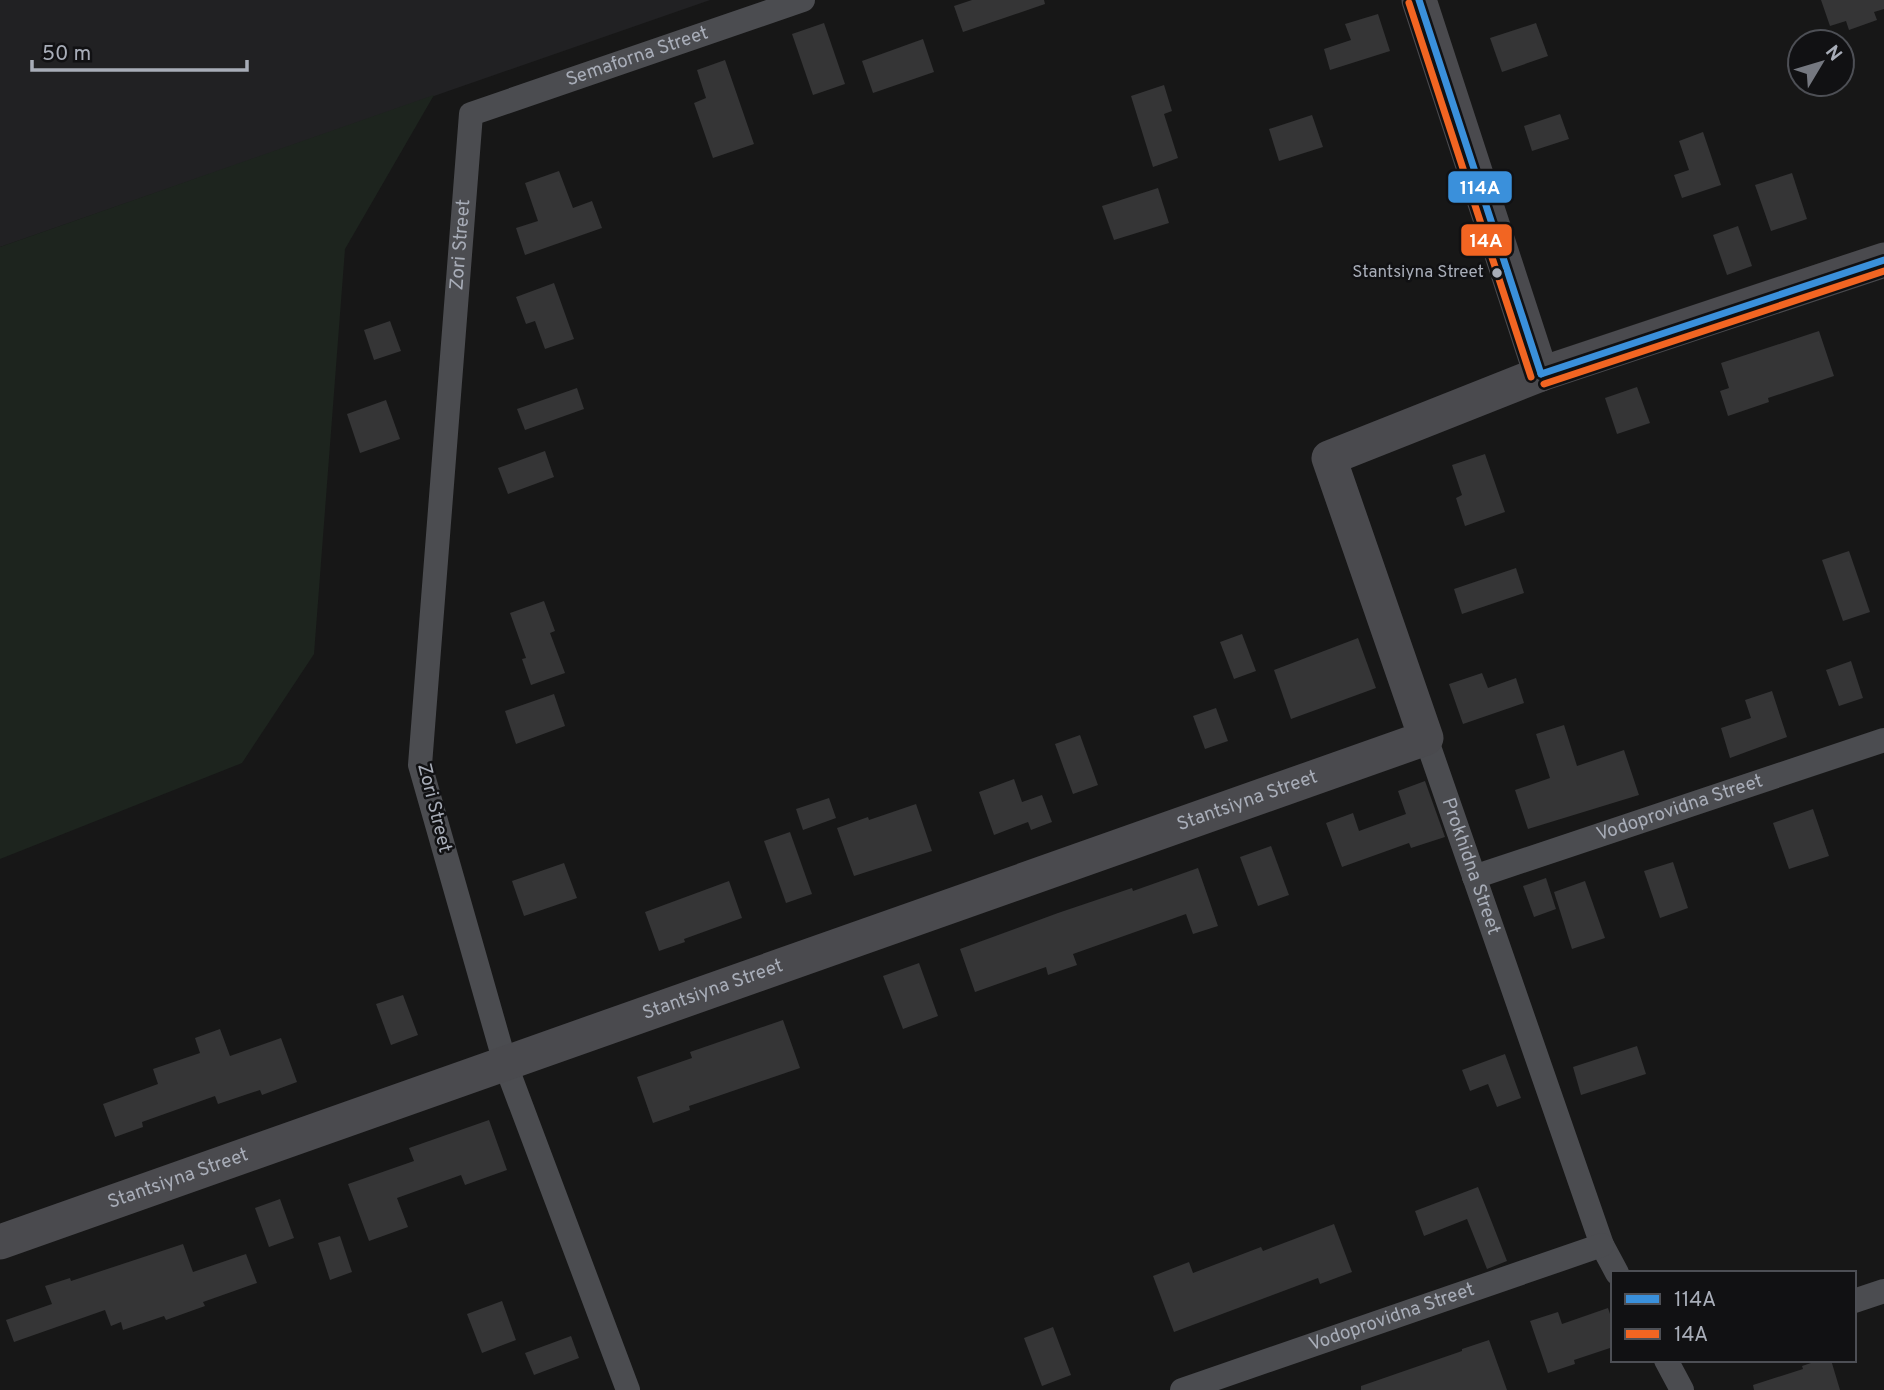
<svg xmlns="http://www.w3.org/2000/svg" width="1884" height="1390" font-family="Overpass,sans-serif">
	<rect width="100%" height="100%" fill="#171717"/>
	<polygon fill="#212123" points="0,0 710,0 0,247"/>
	<polygon fill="#1d241e" points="434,95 345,249 314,654 242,763 0,859 0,247"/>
	<g fill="#353536">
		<polygon points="972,0 1044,0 1045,4 963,32 954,6"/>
		<polygon points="1821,0 1884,0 1884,9 1874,12 1877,20 1849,30 1846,21 1830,26"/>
		<polygon points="1378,14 1390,51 1330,70 1324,49 1351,40 1345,24"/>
		<polygon points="824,23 845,84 813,95 792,34"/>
		<polygon points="1536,23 1548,56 1502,72 1490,38"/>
		<polygon points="923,39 934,72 873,93 862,61"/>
		<polygon points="725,60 754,144 713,158 694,103 706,98 697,70"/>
		<polygon points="1164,85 1172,111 1164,114 1178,158 1153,167 1131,96"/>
		<polygon points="1560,114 1569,139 1532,151 1524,126"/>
		<polygon points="1312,115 1323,147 1279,161 1269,129"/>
		<polygon points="1703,132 1721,185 1682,198 1674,175 1689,170 1679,141"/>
		<polygon points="559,171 573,208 592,201 602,228 525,255 516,228 538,221 525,183"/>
		<polygon points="1792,173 1807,219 1771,231 1755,185"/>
		<polygon points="1158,188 1169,223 1114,240 1102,206"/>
		<polygon points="1738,226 1752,266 1727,275 1713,235"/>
		<polygon points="554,283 574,339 545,349 535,321 526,324 516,297"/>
		<polygon points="390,321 401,351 374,360 364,330"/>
		<polygon points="1819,331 1834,376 1768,398 1769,402 1728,416 1720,391 1729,388 1721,363"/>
		<polygon points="1637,387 1650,423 1617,434 1605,398"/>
		<polygon points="577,388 584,409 525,430 517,409"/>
		<polygon points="386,400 400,439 360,453 347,414"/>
		<polygon points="545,451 554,477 508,494 498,468"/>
		<polygon points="1485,454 1505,512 1465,526 1456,498 1462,495 1452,465"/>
		<polygon points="1849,551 1870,612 1843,621 1822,560"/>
		<polygon points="1516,568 1524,593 1462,614 1454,589"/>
		<polygon points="544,601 555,631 550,633 565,673 531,685 522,659 526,658 510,613"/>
		<polygon points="1242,634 1256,671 1234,679 1220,642"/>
		<polygon points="1358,638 1376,688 1291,719 1274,670"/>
		<polygon points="1851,661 1863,698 1839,706 1826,670"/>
		<polygon points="1482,673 1488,688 1516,678 1524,703 1463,724 1449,684"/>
		<polygon points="1772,691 1787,737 1730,758 1721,728 1751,718 1745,700"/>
		<polygon points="554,694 565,726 516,744 505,711"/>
		<polygon points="1216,708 1228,741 1205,749 1193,716"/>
		<polygon points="1564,725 1577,766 1624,750 1639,795 1528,829 1515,790 1550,778 1536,734"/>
		<polygon points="1080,735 1098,785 1073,794 1055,744"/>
		<polygon points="1014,779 1022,802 1042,795 1052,822 1031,830 1028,822 994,835 979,792"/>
		<polygon points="1425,781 1445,837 1411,848 1409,843 1342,867 1326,823 1353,813 1359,831 1406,814 1398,791"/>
		<polygon points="829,798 836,818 803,830 796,809"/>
		<polygon points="916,804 932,851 854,876 837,828 868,817 869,820"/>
		<polygon points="1813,809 1829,856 1789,869 1773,823"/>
		<polygon points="790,832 812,894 786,903 764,841"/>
		<polygon points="1271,846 1289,895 1258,906 1240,857"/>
		<polygon points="1673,862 1688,908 1660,918 1644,871"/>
		<polygon points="564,863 577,898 524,916 512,881"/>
		<polygon points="1198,868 1218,926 1193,934 1186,914 1073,954 1077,965 1048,975 1046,967 975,992 960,949 1058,913 1132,888 1133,891"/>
		<polygon points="1546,878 1556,909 1534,917 1523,886"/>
		<polygon points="729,881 742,918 684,939 685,942 659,951 645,912"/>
		<polygon points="1585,881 1605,938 1572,949 1554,892"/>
		<polygon points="919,963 938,1016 903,1029 883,976"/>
		<polygon points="403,995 418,1035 391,1045 376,1004"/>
		<polygon points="783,1020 800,1068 689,1106 690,1110 653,1123 637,1077 692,1058 690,1052"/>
		<polygon points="220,1029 230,1056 281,1038 297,1082 262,1095 260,1090 218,1104 215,1096 142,1122 143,1127 115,1137 103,1104 158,1084 153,1069 200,1053 195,1038"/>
		<polygon points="1637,1046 1646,1074 1581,1095 1573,1067"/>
		<polygon points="1505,1054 1521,1098 1497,1107 1488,1084 1470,1091 1462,1070"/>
		<polygon points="489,1120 507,1170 465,1185 461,1175 397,1198 408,1227 369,1241 348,1184 414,1161 409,1148"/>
		<polygon points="1478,1187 1507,1261 1487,1269 1467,1219 1424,1236 1415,1211"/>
		<polygon points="280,1199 294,1238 269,1247 255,1208"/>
		<polygon points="1334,1224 1352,1272 1320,1284 1318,1278 1174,1332 1153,1276 1189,1262 1193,1273 1261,1247 1263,1251"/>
		<polygon points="340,1236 352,1272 330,1280 318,1243"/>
		<polygon points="183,1244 193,1272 246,1254 257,1283 203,1302 205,1306 166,1320 164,1316 123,1330 121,1322 111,1326 105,1310 14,1342 6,1320 52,1304 45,1286 70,1278 71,1281"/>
		<polygon points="502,1301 516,1340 482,1353 467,1314"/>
		<polygon points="1608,1308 1613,1323 1613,1347 1574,1360 1575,1364 1548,1373 1530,1321 1558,1312 1562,1324"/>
		<polygon points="1053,1327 1071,1375 1042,1386 1024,1338"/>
		<polygon points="571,1336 579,1358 534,1375 525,1353"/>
		<polygon points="1489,1340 1507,1390 1361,1390 1361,1386 1462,1351 1462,1349"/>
		<polygon points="1820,1360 1831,1360 1840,1390 1754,1390 1753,1385 1803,1369 1802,1366"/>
	</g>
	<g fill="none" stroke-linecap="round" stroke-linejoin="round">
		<g stroke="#4b4c50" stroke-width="24">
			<path id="s1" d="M1426,738L1602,1245L1617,1273"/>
			<path id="s2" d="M1474,877L1884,740"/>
			<polyline points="1854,1301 1884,1291"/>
			<polyline points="1666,1360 1682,1390"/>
			<path id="s3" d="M628,1390L505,1063L420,765L471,114L803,0"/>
			<path id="s4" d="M1182,1390L1602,1245"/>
		</g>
		<g stroke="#4a4a4e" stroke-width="35">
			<polyline points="1419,0 1541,374"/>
			<path id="s5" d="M0,1242L1426,738L1329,458L1541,374L1884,260"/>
		</g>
		<defs>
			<g id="bus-1">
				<polyline points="1419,0 1541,374"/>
				<polyline points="1541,374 1884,260"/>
			</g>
			<g id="bus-2">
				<polyline points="1409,3 1531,377"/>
				<polyline points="1544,384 1884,271"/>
			</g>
		</defs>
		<use href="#bus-1" stroke="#111113" stroke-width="12"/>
		<use href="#bus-2" stroke="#111113" stroke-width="12"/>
		<use href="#bus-1" stroke="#3a90db" stroke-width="7"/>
		<use href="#bus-2" stroke="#f26522" stroke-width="7"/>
	</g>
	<circle fill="#a8adb8" stroke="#111113" stroke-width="2.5" cx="1497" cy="273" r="6"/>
	<g text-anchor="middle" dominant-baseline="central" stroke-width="5" stroke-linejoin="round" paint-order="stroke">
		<g font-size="17" fill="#a8adb8" stroke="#111113" text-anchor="end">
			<text x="1484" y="273">Stantsiyna Street</text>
		</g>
		<g font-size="19" fill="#a8adb8" stroke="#111113">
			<text stroke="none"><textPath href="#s3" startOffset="1488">Semaforna Street</textPath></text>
			<text stroke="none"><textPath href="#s3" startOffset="1181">Zori Street</textPath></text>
			<text stroke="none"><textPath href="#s5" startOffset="1323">Stantsiyna Street</textPath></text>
			<text transform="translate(434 808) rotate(76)">Zori Street</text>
			<text stroke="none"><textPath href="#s2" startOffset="217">Vodoprovidna Street</textPath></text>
			<text stroke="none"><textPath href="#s1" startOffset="136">Prokhidna Street</textPath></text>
			<text stroke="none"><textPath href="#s5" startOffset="756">Stantsiyna Street</textPath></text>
			<text stroke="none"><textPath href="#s5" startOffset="189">Stantsiyna Street</textPath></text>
			<text stroke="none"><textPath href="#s4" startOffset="222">Vodoprovidna Street</textPath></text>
		</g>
	</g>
	<g stroke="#111113" stroke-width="2.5">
		<rect x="1447" y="170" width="66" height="34" rx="7" fill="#3a90db"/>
		<rect x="1460" y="223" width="53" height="34" rx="7" fill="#f26522"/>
	</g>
	<g font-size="19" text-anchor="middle" font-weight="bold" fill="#fff">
		<text x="1480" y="194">114А</text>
		<text x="1486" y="247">14А</text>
	</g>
	<rect x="1611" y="1271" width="245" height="91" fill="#111113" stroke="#4d4f55" stroke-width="2"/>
	<rect x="1625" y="1294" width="35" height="10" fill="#3a90db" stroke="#4d4f55" stroke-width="2"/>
	<text x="1674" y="1306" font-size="21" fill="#a8adb8">114А</text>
	<rect x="1625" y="1329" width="35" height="10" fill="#f26522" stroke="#4d4f55" stroke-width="2"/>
	<text x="1674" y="1341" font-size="21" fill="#a8adb8">14А</text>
	<g transform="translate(1821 63) rotate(52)"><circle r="33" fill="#111113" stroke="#4d4f55" stroke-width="2"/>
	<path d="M0-5L12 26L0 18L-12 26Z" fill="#757880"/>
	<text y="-10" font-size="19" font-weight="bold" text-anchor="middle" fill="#a8adb8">N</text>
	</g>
	<path d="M32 60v10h215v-10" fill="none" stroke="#a8adb8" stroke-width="3.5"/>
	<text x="42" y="60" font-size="21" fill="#a8adb8" stroke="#111113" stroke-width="5" paint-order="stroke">50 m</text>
</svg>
